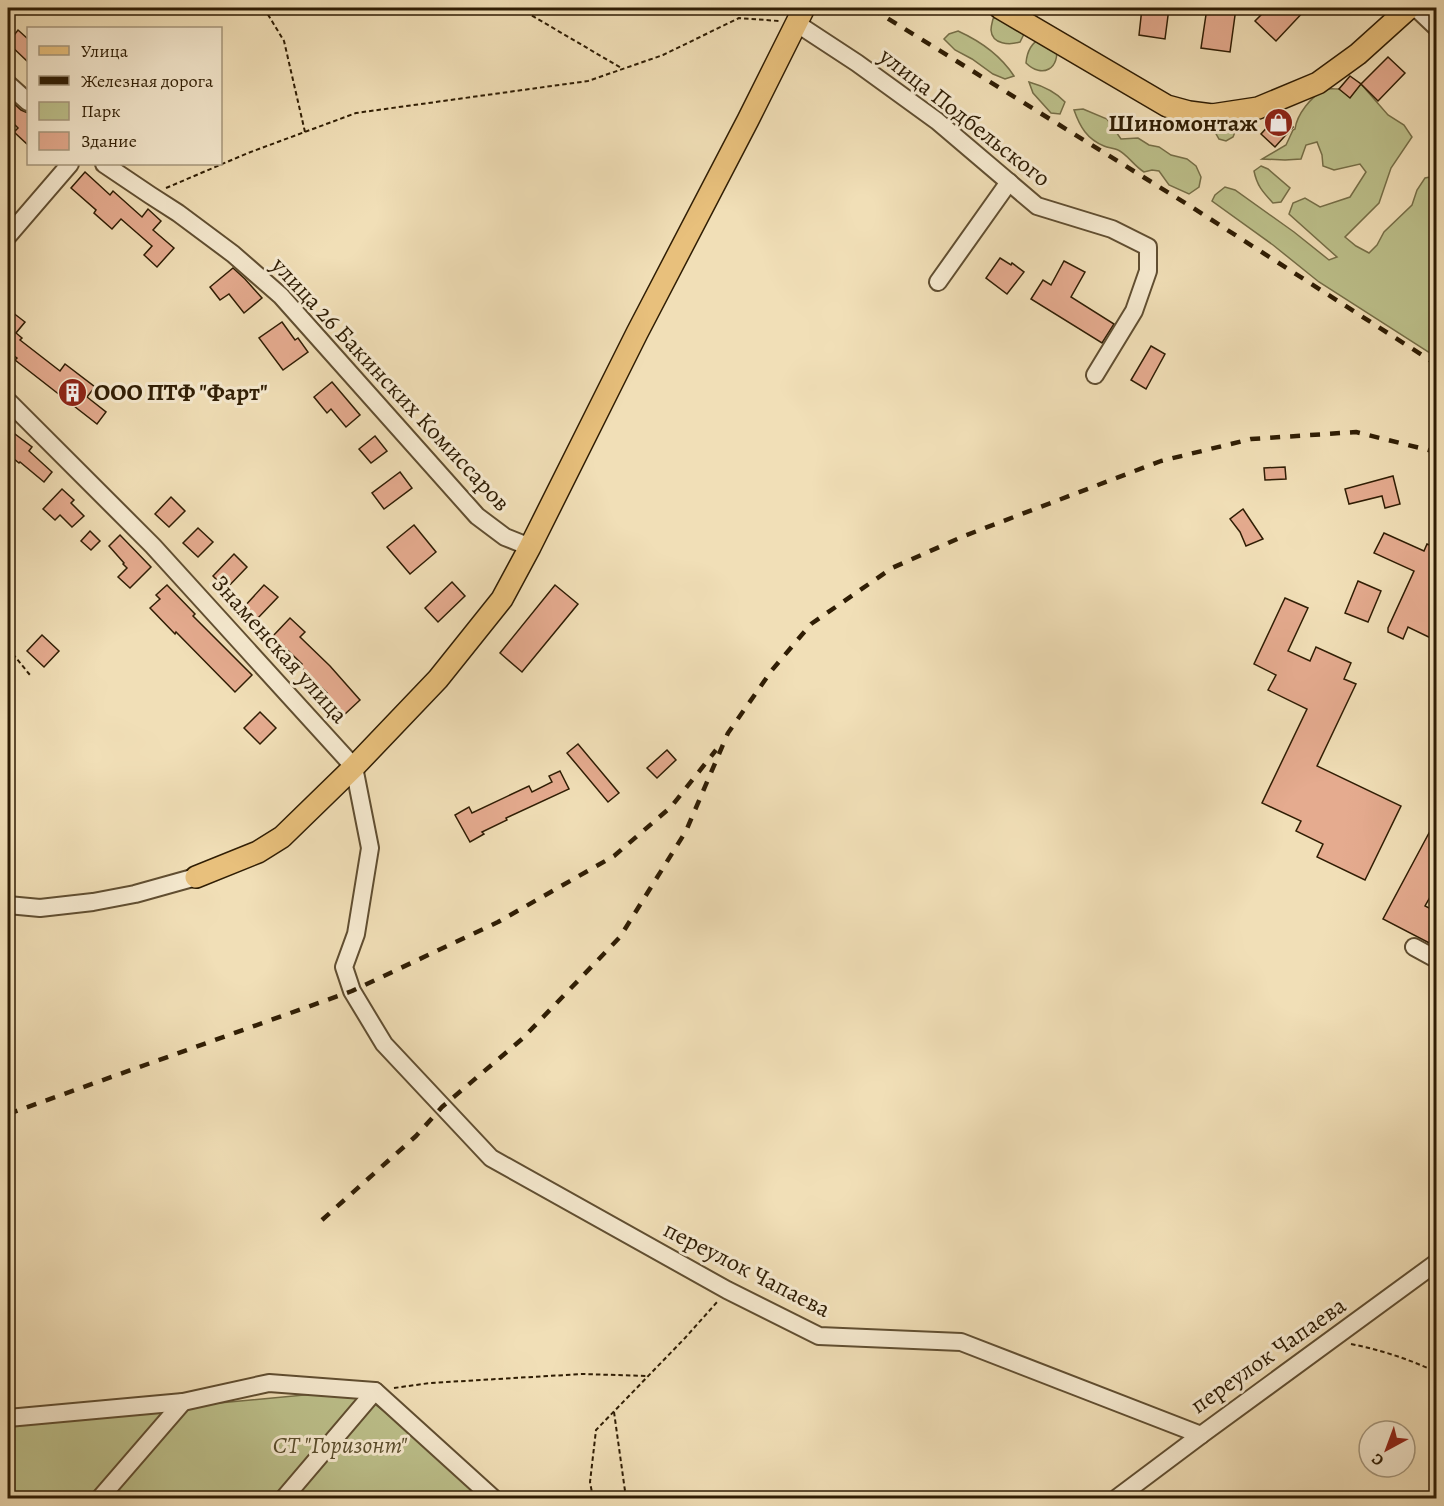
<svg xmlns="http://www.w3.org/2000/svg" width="1444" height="1506" font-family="Alegreya,serif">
	<rect width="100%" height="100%" fill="#f1dfb7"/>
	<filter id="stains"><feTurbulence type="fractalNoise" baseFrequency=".00333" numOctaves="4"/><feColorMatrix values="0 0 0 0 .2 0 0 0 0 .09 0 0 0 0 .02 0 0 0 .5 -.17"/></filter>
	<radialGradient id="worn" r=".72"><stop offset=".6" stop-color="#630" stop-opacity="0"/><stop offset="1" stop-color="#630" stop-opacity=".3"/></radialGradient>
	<g fill="#bdc18c" stroke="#766f48" stroke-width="1.5">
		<path d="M1000,14L1024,34L1020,42C1010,45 992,45 991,30C991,26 992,23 993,19Z"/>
		<path d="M958,31C980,41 1001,56 1014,76L1005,79L993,74L972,59L955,50L944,39L949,34Z"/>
		<path d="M1041,38L1056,45C1061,69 1042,79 1026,63C1027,51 1031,43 1041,38Z"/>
		<path d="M1029,82C1043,86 1055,91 1065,102L1060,114L1051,113L1033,93Z"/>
		<path d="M1361,84L1388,115L1404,125L1412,137L1391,168L1379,203L1345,237L1356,246L1369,253L1377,245L1384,232L1412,205L1417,190L1425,178L1436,176V357L1319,282L1273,245L1212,201L1215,195L1225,187L1235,190L1294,232L1329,260L1337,257L1289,214L1293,203L1305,198L1320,207L1350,197L1366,172L1360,164L1334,170L1323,166L1322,155L1317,142L1306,145L1301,159L1285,160L1262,159L1286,145L1293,130L1295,129C1297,114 1311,97 1324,90C1329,88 1334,89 1339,89L1350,97Z"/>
		<path d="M1083,109L1107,119L1121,139L1138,138L1149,145L1159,147L1171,155L1187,159L1196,166L1201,177L1199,187L1189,194L1169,185L1159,171L1152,170L1144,172C1134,166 1127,154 1118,150C1114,148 1108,148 1104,146C1087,139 1080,127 1074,110Z"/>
		<polygon points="1223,123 1229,126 1235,132 1233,137 1226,141 1219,139 1215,132 1218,125"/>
		<path d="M1261,166L1268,169L1290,188L1281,202L1273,203C1263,192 1257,186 1254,171Z"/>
		<polygon points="357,1390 493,1498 8,1498 8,1423"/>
	</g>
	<g fill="#e5ab8f" stroke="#2f1d04" stroke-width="1.5">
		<polygon points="1142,8 1169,8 1165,39 1139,35"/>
		<polygon points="1207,8 1236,8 1230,52 1201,48"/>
		<polygon points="1268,8 1307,8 1276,41 1255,21"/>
		<polygon points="18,30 28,39 28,62 8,43"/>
		<polygon points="1388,57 1405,73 1378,101 1361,84"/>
		<polygon points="1350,76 1361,84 1350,98 1339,89"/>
		<polygon points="8,98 21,110 28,113 28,145 14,132 18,128 8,118"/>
		<polygon points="1279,114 1293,127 1275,147 1261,134"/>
		<polygon points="85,172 110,195 113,191 142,217 148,209 161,221 153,230 174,248 157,267 144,255 152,246 121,219 112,229 94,213 96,210 71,188"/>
		<polygon points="1000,258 1011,265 1012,263 1024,272 1007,294 986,278"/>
		<polygon points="1064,261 1085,272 1071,297 1114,324 1102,343 1031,299 1043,280 1051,285"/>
		<polygon points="233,268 245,279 262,298 244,313 229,294 220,300 210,287"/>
		<polygon points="12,312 25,322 16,333 22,338 20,340 60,371 65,364 95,387 87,397 106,412 97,424 15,360 17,358 10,353 8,356 8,318"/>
		<polygon points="282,322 295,340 298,338 308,352 283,370 259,338"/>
		<polygon points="1151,346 1165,354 1146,389 1131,380"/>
		<polygon points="332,382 360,415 346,427 331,409 327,413 314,397"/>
		<polygon points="15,434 32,447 29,451 52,472 44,482 20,462 19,463 8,454 8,443"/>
		<polygon points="375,436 387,451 371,463 359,449"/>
		<polygon points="1285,467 1286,479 1265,480 1264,468"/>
		<polygon points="400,472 412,488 384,509 372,493"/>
		<polygon points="1393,476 1400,504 1385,508 1382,496 1349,504 1345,489"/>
		<polygon points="62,489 74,500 71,503 84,516 72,527 60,515 55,520 43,509"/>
		<polygon points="171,497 185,511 169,527 155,514"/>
		<polygon points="1243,509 1263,539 1246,546 1240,532 1230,519"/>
		<polygon points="414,525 436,552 410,574 387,547"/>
		<polygon points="198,528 213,542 198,557 183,543"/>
		<polygon points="90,531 100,541 91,550 81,541"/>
		<polygon points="1384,533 1424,551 1427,544 1437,548 1437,641 1408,627 1403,639 1388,632 1388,628 1414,571 1374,553"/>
		<polygon points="120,535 151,567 130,588 118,577 127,568 123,564 124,563 109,546"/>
		<polygon points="234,554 247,567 226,589 213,576"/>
		<polygon points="1358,581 1381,591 1368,622 1345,613"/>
		<polygon points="452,582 465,596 438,622 425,608"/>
		<polygon points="167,585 195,614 193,616 252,675 235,692 176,632 175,634 150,608 160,599 156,595"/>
		<polygon points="264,585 278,597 257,619 244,607"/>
		<polygon points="555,585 578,604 522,672 500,653"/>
		<polygon points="1285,598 1308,608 1288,651 1310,661 1316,647 1351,663 1344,679 1356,684 1317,766 1401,806 1365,880 1317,857 1323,844 1296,831 1301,821 1262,803 1307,709 1268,690 1276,675 1254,664"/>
		<polygon points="290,618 305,632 300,637 330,666 360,700 344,715 325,694 327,693 300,666 302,664 273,636"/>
		<polygon points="42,635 59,651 44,667 27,651"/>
		<polygon points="260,712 276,728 260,744 244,728"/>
		<polygon points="578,744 619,793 608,802 567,753"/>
		<polygon points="667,750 676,760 657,778 647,768"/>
		<polygon points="560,771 569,789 506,818 507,820 482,832 484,834 470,842 455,815 469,807 472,813 529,786 532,792 552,782 549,776"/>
		<polygon points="1437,818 1437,885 1425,906 1437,912 1437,947 1383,919"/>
	</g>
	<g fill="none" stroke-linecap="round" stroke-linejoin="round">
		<defs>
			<g id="minor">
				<polyline points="1416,8 1436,27"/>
				<polyline points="796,23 857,63 937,121 1037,206 1112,229 1148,247 1148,271 1134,311 1095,375"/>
				<polyline points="8,84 28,102"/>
				<polyline points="104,164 150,195 178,213 233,254 281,296 477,516 505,537 530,547"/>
				<polyline points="8,236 70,164"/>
				<polyline points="938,282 1009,182"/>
				<polyline points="8,401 153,546 354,767 370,848 356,934 344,967 352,991 384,1044 491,1158 727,1290 819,1336 961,1342 1201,1435 1436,1263"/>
				<polyline points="8,905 40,908 93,902 135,894 196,877"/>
				<polyline points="1414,947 1436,959"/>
				<polyline points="8,1418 183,1402 269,1383 375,1391 493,1498"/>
				<polyline points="100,1498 183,1402"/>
				<polyline points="284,1498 375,1391"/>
				<polyline points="1117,1498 1201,1435"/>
			</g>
			<g id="major">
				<polyline points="1000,8 1167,106 1189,112 1212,115 1258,108 1318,83 1358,54 1409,8"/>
				<polyline points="196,877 258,852 282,837 354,767 438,679 502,599 530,547 637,333 748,120 804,8"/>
			</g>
		</defs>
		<use href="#minor" stroke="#604e31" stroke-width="20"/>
		<use href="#major" stroke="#2f1d04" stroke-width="24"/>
		<g stroke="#2f1d04" stroke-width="2" stroke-dasharray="4.5 3" stroke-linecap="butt">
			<polyline points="264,8 284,41 305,132"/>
			<polyline points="519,8 623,69"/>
			<polyline points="166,188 248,153 356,113 588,81 663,55 739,18 779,21"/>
			<polyline points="8,648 30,675"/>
			<path d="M1351,1344C1381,1350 1409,1359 1436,1372"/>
			<polyline points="394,1388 430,1383 582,1374 649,1376"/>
			<polyline points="614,1412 626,1498"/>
			<polyline points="593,1498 590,1482 596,1430 685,1338 718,1301"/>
		</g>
		<use href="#minor" stroke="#f6ead0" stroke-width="16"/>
		<use href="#major" stroke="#e8c07c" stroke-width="21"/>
		<g stroke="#2f1d04" stroke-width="4.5" stroke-dasharray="10 10" stroke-linecap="butt">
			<polyline points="871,8 1190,206 1436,364"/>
			<polyline points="8,1114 352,991 498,922 614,856 671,807 716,750"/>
			<polyline points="322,1220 416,1136 442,1107 522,1039 620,937 686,831 728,733 772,670 811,624 892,568 964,536 1161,461 1251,439 1356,432 1436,452"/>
		</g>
	</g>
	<defs>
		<symbol id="shop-disc" viewBox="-11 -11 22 22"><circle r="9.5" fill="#8f2418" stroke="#f6ead0"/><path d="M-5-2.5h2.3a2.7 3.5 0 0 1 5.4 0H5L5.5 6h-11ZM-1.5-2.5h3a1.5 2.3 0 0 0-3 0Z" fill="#fff"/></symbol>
		<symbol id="building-disc" viewBox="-11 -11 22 22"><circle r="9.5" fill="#8f2418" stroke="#f6ead0"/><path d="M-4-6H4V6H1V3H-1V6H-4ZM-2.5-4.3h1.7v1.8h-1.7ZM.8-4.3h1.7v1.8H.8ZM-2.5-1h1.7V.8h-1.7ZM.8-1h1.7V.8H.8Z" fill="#fff"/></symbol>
	</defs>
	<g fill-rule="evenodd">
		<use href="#shop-disc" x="1262" y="106" width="33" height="33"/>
		<use href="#building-disc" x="56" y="376" width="33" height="33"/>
	</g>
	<g text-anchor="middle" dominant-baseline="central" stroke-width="6" stroke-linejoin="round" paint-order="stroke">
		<g font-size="24" fill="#2f1d04" stroke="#f6ead0">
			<text transform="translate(965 117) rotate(38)">улица Подбельского</text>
			<text transform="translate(391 384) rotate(47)">улица 26 Бакинских Комиссаров</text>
			<text transform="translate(280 649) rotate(48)">Знаменская улица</text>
			<text transform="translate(747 1269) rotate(27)">переулок Чапаева</text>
			<text transform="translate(1268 1355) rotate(-35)">переулок Чапаева</text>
		</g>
		<g font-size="24" font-weight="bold" fill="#2f1d04" stroke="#f6ead0" text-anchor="end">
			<text x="1258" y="123">Шиномонтаж</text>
			<text x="94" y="392" text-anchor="start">ООО ПТФ "Фарт"</text>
		</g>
		<g font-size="24" font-style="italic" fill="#5a4e2d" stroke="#f6ead0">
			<text x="340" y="1445">СТ "Горизонт"</text>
		</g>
	</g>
	<rect width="1444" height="1506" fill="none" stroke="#f1dfb7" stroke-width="30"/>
	<rect x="9" y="9" width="1426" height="1488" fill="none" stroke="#2f1d04" stroke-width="3"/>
	<rect x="15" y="15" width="1414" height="1476" fill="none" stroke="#2f1d04" stroke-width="1.5"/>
	<rect x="27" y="27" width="195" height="138" fill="#f6ead0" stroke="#a6987e" stroke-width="1.5"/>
	<rect x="39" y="46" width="30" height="9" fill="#e8c07c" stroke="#a6987e" stroke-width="1.5"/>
	<text x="81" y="57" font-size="18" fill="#2f1d04">Улица</text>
	<rect x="39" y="76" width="30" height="9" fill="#2f1d04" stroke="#a6987e" stroke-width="1.5"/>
	<text x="81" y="87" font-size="18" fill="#2f1d04">Железная дорога</text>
	<rect x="39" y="102" width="30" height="18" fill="#bdc18c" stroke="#a6987e" stroke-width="1.5"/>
	<text x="81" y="117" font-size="18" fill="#2f1d04">Парк</text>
	<rect x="39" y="132" width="30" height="18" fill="#e5ab8f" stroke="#a6987e" stroke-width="1.5"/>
	<text x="81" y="147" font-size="18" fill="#2f1d04">Здание</text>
	<g transform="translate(1387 1449) rotate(221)"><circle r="28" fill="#f6ead0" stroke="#a6987e" stroke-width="1.5"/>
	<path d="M0-4.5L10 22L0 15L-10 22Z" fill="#8f2418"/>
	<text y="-9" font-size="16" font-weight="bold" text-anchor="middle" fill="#2f1d04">С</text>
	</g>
	<rect width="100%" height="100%" filter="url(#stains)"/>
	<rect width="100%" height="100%" fill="url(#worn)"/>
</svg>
